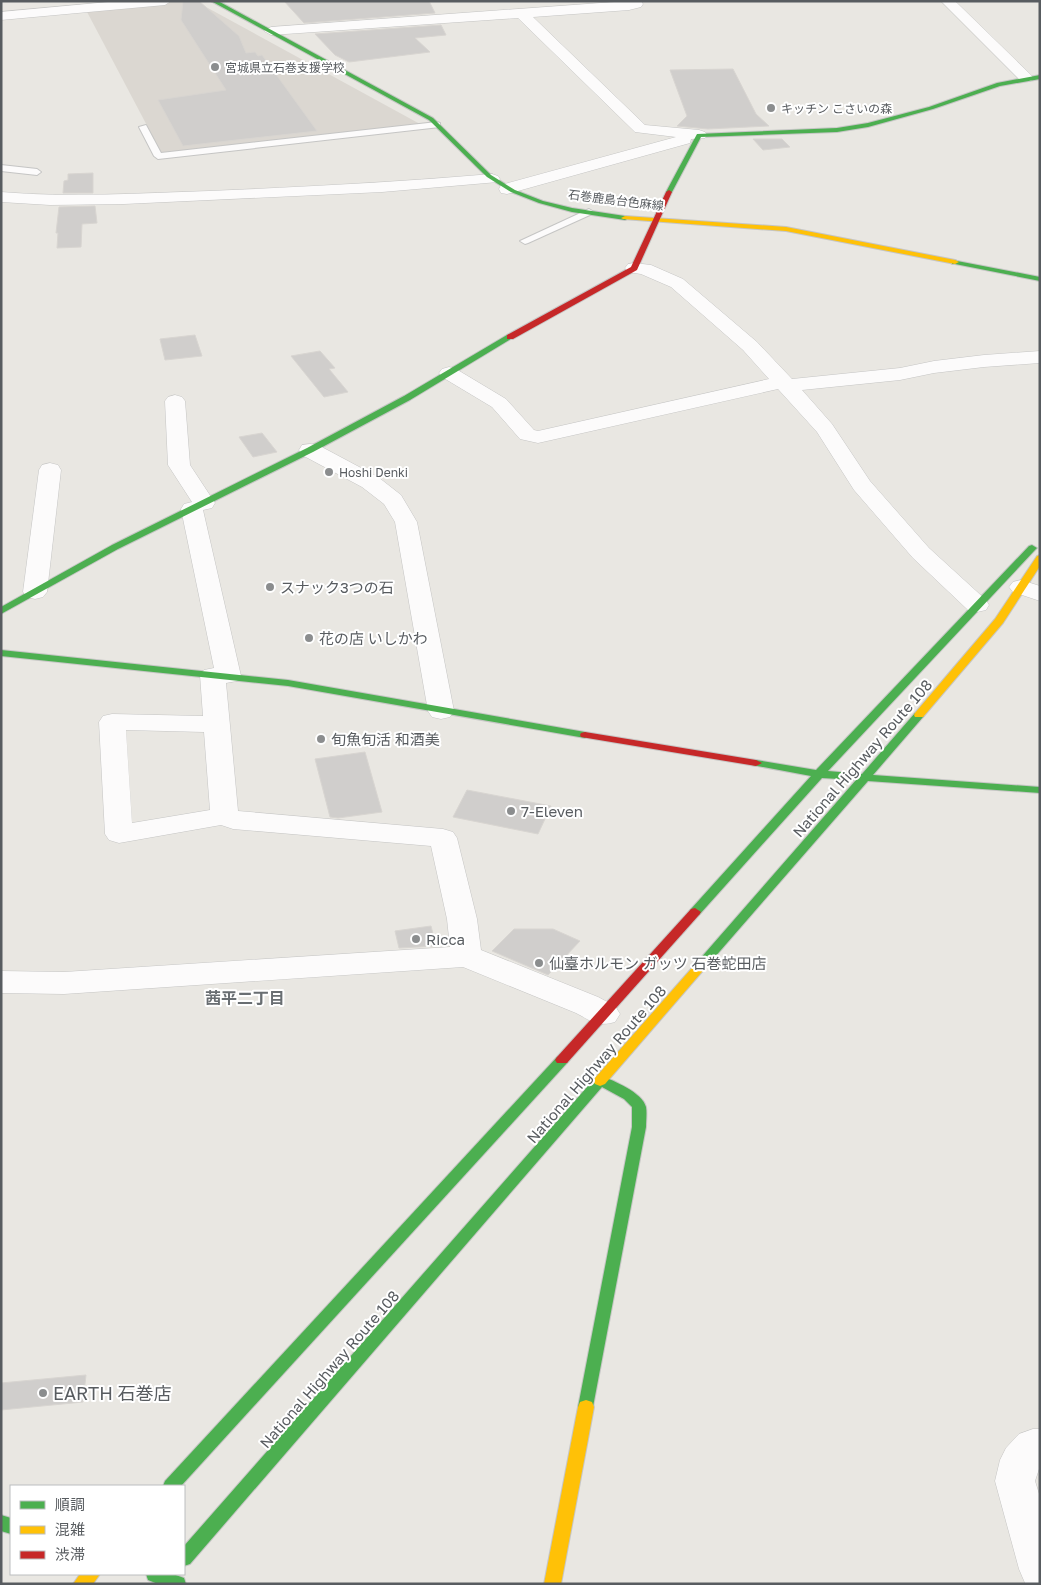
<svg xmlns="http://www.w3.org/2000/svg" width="1041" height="1585" font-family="'Golos Text','Noto Sans JP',sans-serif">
	<rect width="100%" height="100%" fill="#e9e7e2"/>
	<polygon fill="#dbd7d1" points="181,1 195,1 420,124 162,154 86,10"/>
	<g fill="#d0cecc" stroke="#d8d5d1">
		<polygon points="183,1 199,1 239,36 246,53 255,52 258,56 262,55 317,131 183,146 158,100 226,90 181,20"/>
		<polygon points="284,1 429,1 435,13 304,23"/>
		<polygon points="441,25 446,35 415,38 430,52 349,62 335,55 315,34"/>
		<polygon points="733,69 756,114 769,126 708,129 677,126 687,116 670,70"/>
		<polygon points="753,139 782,139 790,147 763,150"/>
		<polygon points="93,173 93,193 63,193 64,181 68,180 68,174"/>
		<polygon points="95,206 97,223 82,224 81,247 57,248 58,233 56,233 59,207"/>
		<polygon points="195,335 202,356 165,360 160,339"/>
		<polygon points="320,351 335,368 329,369 348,392 324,397 291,356"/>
		<polygon points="262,433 277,452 253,457 239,437"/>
		<polygon points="365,752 382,812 338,818 330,817 315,759"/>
		<polygon points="467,790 551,806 538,834 453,817"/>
		<polygon points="431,926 436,946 399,948 395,931"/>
		<polygon points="514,929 553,929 580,941 548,975 492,951"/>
		<polygon points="86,1375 83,1402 1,1410 1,1383"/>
	</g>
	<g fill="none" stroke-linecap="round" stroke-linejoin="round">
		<defs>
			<g id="lane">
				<polygon points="437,122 440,123 440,127 158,159 154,156 139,127 146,125 161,153"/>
				<polygon points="1,165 37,169 41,172 37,175 1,171"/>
				<polygon points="589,209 594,212 592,214 528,243 525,244 520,241"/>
			</g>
			<g id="street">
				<polygon points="119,1 171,1 165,5 1,20 1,12"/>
				<polygon points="628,1 641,1 643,4 641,7 629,10 533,17 645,125 699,130 705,132 707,135 705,138 691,139 690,143 507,194 501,193 499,189 501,185 676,137 635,132 518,18 271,35 264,31 271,27"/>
				<polygon points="941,1 955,1 1031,75 1033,78 1031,81 1021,81"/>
				<path d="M492,174L498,176L500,179L498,182L382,192L124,204L50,205L1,202V192C70,198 140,193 209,191C303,187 398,182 492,174Z"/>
				<polygon points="634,263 651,265 683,279 757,342 792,379 900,368 934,361 984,355 1040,351 1040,363 984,367 934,373 900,380 802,390 832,424 870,481 929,548 986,600 989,605 986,610 977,612 968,610 913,558 854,490 817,432 778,389 538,443 520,439 492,407 442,377 439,373 442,369 449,367 456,369 506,399 534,430 538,431 769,379 743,350 671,287 641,274 628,272 625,268 628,264"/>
				<path d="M175,395L182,397L185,401L190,465L215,503L212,508L203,510L241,676L237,681L226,683L238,811L443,829L453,832L457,838L477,919L481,950L598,997L615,1006L620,1014L615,1022C598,1027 591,1021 576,1013L463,967L64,994L1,993V971L64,972L450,947L447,919L431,846L233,829L221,825L119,843L109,840L105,834L99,722L103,716L112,714L203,716L200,675L204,670L214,668L181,509L184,504L192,502L168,465L165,401L168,397ZM126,730L204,732L210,810L132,823Z"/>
				<polygon points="310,444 318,445 378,477 401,495 417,522 454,711 450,717 441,719 432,717 428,711 395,522 384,504 362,487 302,455 299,450 302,445"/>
				<polygon points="50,463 58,465 61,470 47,592 43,597 35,599 27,597 23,592 39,470 42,465"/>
				<polygon points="1021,580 1040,586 1040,601 1013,592 1009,587 1013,582"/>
				<polygon points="1033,1429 1040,1429 1040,1466 1035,1481 1040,1497 1040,1584 1025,1583 1019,1569 995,1481 1000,1460 1006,1448 1019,1434"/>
			</g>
			<g id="fast">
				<polygon points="211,1 218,1 433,118 491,175 515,190 543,201 572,208 625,216 629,218 625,220 572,212 539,203 511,192 487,177 429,120"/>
				<polygon points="1040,75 1040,79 1000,86 933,109 868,127 837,132 701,137 672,192 669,194 666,192 697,134 837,128 868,123 929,107 997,83"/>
				<polygon points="952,260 1040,277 1040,281 955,264 952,264"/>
				<polygon points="507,335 514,337 410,400 313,452 118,549 1,614 1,607 112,545 307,448 404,396"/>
				<polygon points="1032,545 1037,548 1035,550 828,771 862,774 915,713 923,713 924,715 923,717 873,775 1040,787 1040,793 868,781 707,966 699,966 697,963 699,960 856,780 822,778 699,915 691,915 689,912 691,909 811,776 752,765 750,763 752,761 756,760 816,770 1029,546"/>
				<polygon points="1,650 288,680 585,732 590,735 585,738 288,686 1,656"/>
				<polygon points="562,1055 567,1057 569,1060 567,1063 181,1486 163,1486 165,1481 557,1057"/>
				<path d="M601,1076C613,1080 643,1093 646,1107C647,1113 646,1121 646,1127L592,1412L586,1414L580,1412L578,1407L632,1127V1107L624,1099L602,1087L190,1564L184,1566V1546L595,1078Z"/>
				<polygon points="1,1515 11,1518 11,1534 1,1531"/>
				<polygon points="146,1574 173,1574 184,1578 186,1584 158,1584 148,1580"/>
			</g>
			<g id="slow">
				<polygon points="625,216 786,227 955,260 959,262 955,264 786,231 623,219 621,218"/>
				<polygon points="1040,555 1040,566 1003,623 923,717 915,717 914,715 915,713 995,619 1037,556"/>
				<polygon points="703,959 707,960 709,963 707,966 605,1084 600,1086 595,1084 593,1081 595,1078 699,960"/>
				<polygon points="586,1400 592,1402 594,1407 561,1584 544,1584 578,1407 580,1402"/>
				<polygon points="80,1574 100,1574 93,1584 73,1584"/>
			</g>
			<g id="jam">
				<polygon points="669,190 672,192 637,270 513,339 507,339 507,335 631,267 666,192"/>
				<polygon points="585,732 756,760 762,763 756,766 581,737 580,735 581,733"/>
				<polygon points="695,908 701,912 699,915 567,1063 557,1063 555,1060 557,1057 691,909"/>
			</g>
		</defs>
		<use href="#lane" stroke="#c5c5c4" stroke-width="2"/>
		<use href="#street" stroke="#c5c5c4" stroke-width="1"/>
		<use href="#fast" stroke="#c6c6c5" stroke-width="2"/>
		<use href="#slow" stroke="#c6c6c5" stroke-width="2"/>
		<use href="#jam" stroke="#c6c6c5" stroke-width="2"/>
		<use href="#lane" fill="#fcfbfb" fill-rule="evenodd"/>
		<use href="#street" fill="#fcfbfb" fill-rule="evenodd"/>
		<use href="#fast" fill="#4caf50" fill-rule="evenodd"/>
		<use href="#slow" fill="#ffc107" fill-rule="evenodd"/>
		<use href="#jam" fill="#c62828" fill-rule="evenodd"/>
	</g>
	<g fill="#8b8d8e" stroke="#fff" stroke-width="2">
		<circle cx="215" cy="67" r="5"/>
		<circle cx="771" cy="108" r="5"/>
		<circle cx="329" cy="472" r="5"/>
		<circle cx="270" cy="587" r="5"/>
		<circle cx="309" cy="638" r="5"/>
		<circle cx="321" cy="739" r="5"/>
		<circle cx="511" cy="811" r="5"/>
		<circle cx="416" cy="939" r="5"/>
		<circle cx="539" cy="963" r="5"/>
		<circle cx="43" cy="1393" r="5"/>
	</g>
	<g text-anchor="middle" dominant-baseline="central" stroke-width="4" stroke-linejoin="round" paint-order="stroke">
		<g font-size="12" fill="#585c60" stroke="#fff" text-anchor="start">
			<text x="225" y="67">宮城県立石巻支援学校</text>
			<text x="781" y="108">キッチン こさいの森</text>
			<text x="339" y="472">Hoshi Denki</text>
		</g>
		<g font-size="12" fill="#585c60" stroke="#fff">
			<text transform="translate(616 200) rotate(7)">石巻鹿島台色麻線</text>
		</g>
		<g font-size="15" fill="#585c60" stroke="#fff" text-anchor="start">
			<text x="280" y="587">スナック3つの石</text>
			<text x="319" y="638">花の店 いしかわ</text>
			<text x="331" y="739">旬魚旬活 和酒美</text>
			<text x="521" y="811">7-Eleven</text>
			<text x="426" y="939">Ricca</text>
			<text x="549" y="963">仙臺ホルモン ガッツ 石巻蛇田店</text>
		</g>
		<g font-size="15" fill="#585c60" stroke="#fff">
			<text transform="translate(862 758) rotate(-49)">National Highway Route 108</text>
			<text transform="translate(596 1064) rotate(-49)">National Highway Route 108</text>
			<text transform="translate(329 1369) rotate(-49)">National Highway Route 108</text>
		</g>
		<g font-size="16" font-weight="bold" fill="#696e72" stroke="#fff">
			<text x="245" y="998">茜平二丁目</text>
		</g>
		<g font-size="18" fill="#585c60" stroke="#fff" text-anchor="start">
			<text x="53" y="1393">EARTH 石巻店</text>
		</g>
	</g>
	<rect width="1041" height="1585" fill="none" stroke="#585c60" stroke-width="5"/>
	<rect x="10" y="1485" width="175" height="90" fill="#ffffff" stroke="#bcbebf"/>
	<rect x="20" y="1501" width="25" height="8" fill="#4caf50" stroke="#bcbebf"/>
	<text x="55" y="1510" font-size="15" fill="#585c60">順調</text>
	<rect x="20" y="1526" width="25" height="8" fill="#ffc107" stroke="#bcbebf"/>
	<text x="55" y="1535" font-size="15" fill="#585c60">混雑</text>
	<rect x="20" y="1551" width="25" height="8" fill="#c62828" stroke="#bcbebf"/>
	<text x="55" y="1560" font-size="15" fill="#585c60">渋滞</text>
</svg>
